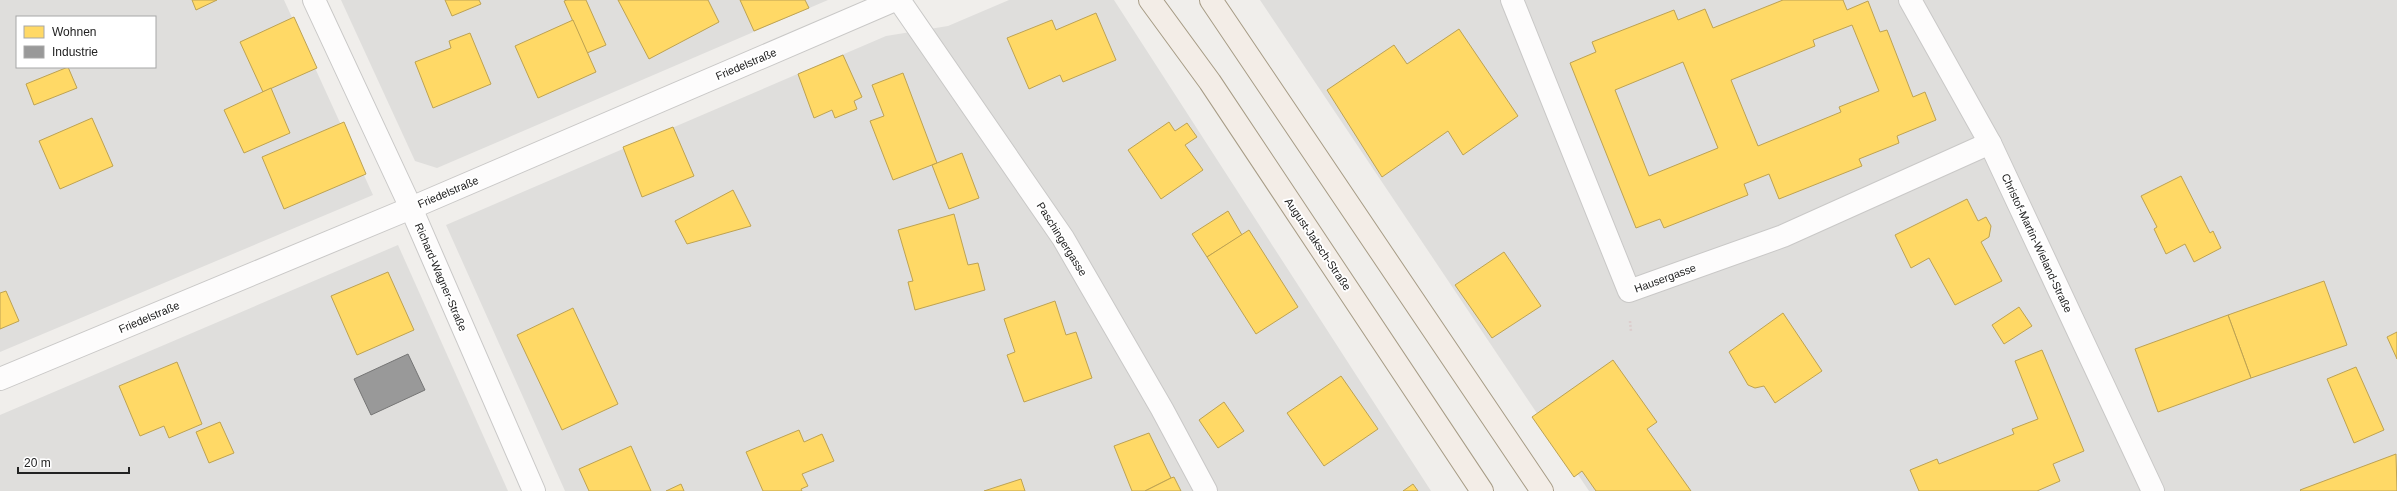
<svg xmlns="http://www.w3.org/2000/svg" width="2397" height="491" font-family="Arial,sans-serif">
	<rect width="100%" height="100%" fill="#f0eeeb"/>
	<g fill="#dfdedc" fill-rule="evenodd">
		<path d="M0,0H284L373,195L0,352ZM17,17H155V67H17Z"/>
		<polygon points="341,0 828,0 437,168 415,161"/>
		<polygon points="1009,0 1114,0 1431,491 565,491 446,225 886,36 948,26"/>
		<polygon points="1260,0 2397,0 2397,491 1589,491"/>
		<polygon points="398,245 508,491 0,491 0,415"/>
	</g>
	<g fill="#ffd966" stroke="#bda252" fill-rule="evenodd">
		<polygon points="192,0 217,0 196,10"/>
		<polygon points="445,0 479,0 481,4 452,16"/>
		<polygon points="567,0 586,0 606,45 587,53 564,1"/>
		<polygon points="618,0 708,0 719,22 649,59"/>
		<polygon points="740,0 805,0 809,8 754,31"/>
		<path d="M1783,0H1843L1847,10L1868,1L1880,32L1887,30L1913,97L1925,92L1936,120L1897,136L1899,143L1859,159L1862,166L1779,199L1769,174L1744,184L1748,195L1664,228L1660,219L1636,228L1570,63L1596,52L1592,42L1674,10L1678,20L1705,9L1713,28ZM1852,25L1879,91L1839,107L1841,112L1758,146L1731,80L1815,46L1813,40ZM1683,62L1718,148L1649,176L1615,90Z"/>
		<polygon points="1096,13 1116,60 1063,82 1060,75 1029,89 1007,38 1052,20 1056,30"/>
		<polygon points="294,17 317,68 263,92 240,42"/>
		<polygon points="573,20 596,72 538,98 515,46"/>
		<polygon points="1459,29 1518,116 1463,155 1448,131 1382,177 1327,90 1394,45 1407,64"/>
		<polygon points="470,33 491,84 433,108 415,62 451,48 449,41"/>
		<polygon points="843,55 862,97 854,101 857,109 835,118 832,110 814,118 798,74"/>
		<polygon points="68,67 77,88 34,105 26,84"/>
		<polygon points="903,73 937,163 893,180 870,121 884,116 872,85"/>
		<polygon points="271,88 290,133 244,153 224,110"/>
		<polygon points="92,118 113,166 60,189 39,141"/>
		<polygon points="344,122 366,174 284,209 262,157"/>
		<polygon points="1169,122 1175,131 1187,123 1197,137 1185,145 1203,170 1161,199 1128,150"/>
		<polygon points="673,127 694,176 642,197 623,147"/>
		<polygon points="962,153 979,198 949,209 932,165"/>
		<polygon points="2181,176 2210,233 2213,231 2221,248 2194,262 2185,244 2166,254 2154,229 2157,227 2141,196"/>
		<polygon points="733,190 751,226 687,244 675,221"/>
		<polygon points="1967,199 1978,221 1986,217 1991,226 1989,237 1981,242 2002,281 1955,305 1929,258 1911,268 1895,235"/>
		<polygon points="1228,211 1242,235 1207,257 1192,234"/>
		<polygon points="954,214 968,265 978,263 985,290 915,310 908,282 913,281 898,230"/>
		<polygon points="1249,230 1298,307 1256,334 1207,257"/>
		<polygon points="1504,252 1541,306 1492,338 1455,285"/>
		<polygon points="388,272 414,330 357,355 331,296"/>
		<polygon points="2324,281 2347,345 2251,378 2228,315"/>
		<polygon points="6,291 19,321 0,329 0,293"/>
		<polygon points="1055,301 1066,335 1076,332 1092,378 1024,402 1007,355 1015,352 1004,319"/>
		<polygon points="2019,307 2032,326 2004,344 1992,325"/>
		<polygon points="573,308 618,404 562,430 517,335"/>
		<polygon points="1783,313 1822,371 1775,403 1764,386 1755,388 1748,385 1729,352"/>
		<polygon points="2228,315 2251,378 2158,412 2135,349"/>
		<polygon points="2397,332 2397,359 2387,337"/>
		<polygon points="2042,350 2084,451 2053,464 2060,481 2037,491 1919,491 1910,470 1937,459 1939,464 2014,434 2012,429 2038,419 2015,361"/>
		<polygon points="1613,360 1657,422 1647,429 1691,491 1596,491 1582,471 1574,477 1532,417"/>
		<polygon points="177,362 202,424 169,438 164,426 140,436 119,386"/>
		<polygon points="2356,367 2384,430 2354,443 2327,379"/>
		<polygon points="1341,376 1378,429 1324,466 1287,413"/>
		<polygon points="1224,402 1244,431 1218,448 1199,420"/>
		<polygon points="220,422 234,453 209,463 196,432"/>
		<polygon points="799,430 804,442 822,434 834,461 802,474 808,486 801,489 802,491 763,491 746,452"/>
		<polygon points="1149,433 1171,478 1145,491 1132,491 1114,446"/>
		<polygon points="631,446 651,491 589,491 579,469"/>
		<polygon points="2396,454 2397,491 2301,491 2300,490"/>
		<polygon points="1174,477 1181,491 1145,491 1171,478"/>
		<polygon points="1021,479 1025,491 984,491"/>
		<polygon points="681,484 684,491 666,491"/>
		<polygon points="1413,484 1418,491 1403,491"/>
	</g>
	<polygon fill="#999" stroke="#757575" points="408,354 425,390 371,415 354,379"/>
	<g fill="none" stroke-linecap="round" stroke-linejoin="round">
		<defs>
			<g id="minor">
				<polyline points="314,0 411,208 534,491"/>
				<polyline points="899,0 1063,238 1162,409 1206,491"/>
				<polyline points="1512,0 1629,291 1783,236 1990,143"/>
				<polyline points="1910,0 1990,143 2153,491"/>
				<polyline points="0,379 411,208 895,0"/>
			</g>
			<g id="primary">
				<polyline points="1150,0 1210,82 1482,491"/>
				<polyline points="1211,0 1542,491"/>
			</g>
		</defs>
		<use href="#minor" stroke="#c9c8c7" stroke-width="24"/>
		<use href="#primary" stroke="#a79c86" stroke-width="24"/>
		<polyline stroke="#dccecd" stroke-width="2.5" stroke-dasharray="2 2" stroke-linecap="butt" points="1630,321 1631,332"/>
		<use href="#minor" stroke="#fdfcfc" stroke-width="22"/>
		<use href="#primary" stroke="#f3ede7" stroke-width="22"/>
	</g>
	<g text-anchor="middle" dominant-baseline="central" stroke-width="4" stroke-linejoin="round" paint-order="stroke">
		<g font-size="11" fill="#222" stroke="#fff">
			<text transform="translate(746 64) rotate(-23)">Friedelstraße</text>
			<text transform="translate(448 192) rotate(-23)">Friedelstraße</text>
			<text transform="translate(1062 239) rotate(58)">Paschingergasse</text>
			<text transform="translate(2037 243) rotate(65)">Christof-Martin-Wieland-Straße</text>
			<text transform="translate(1318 244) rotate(56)">August-Jaksch-Straße</text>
			<text transform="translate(441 277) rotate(67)">Richard-Wagner-Straße</text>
			<text transform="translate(1665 278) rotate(-20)">Hausergasse</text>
			<text transform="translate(149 317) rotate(-23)">Friedelstraße</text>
		</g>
	</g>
	<rect x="16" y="16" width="140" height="52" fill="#ffffff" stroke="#a7a7a7"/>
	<rect x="24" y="26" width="20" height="12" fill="#ffd966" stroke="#a7a7a7"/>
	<text x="52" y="36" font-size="12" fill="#222222">Wohnen</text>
	<rect x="24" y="46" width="20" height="12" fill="#999999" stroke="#a7a7a7"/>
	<text x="52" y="56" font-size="12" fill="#222222">Industrie</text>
	<path d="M18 467v6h111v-6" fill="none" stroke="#222222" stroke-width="2"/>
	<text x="24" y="467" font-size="12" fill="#222222" stroke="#ffffff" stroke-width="3" paint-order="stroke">20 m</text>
</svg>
